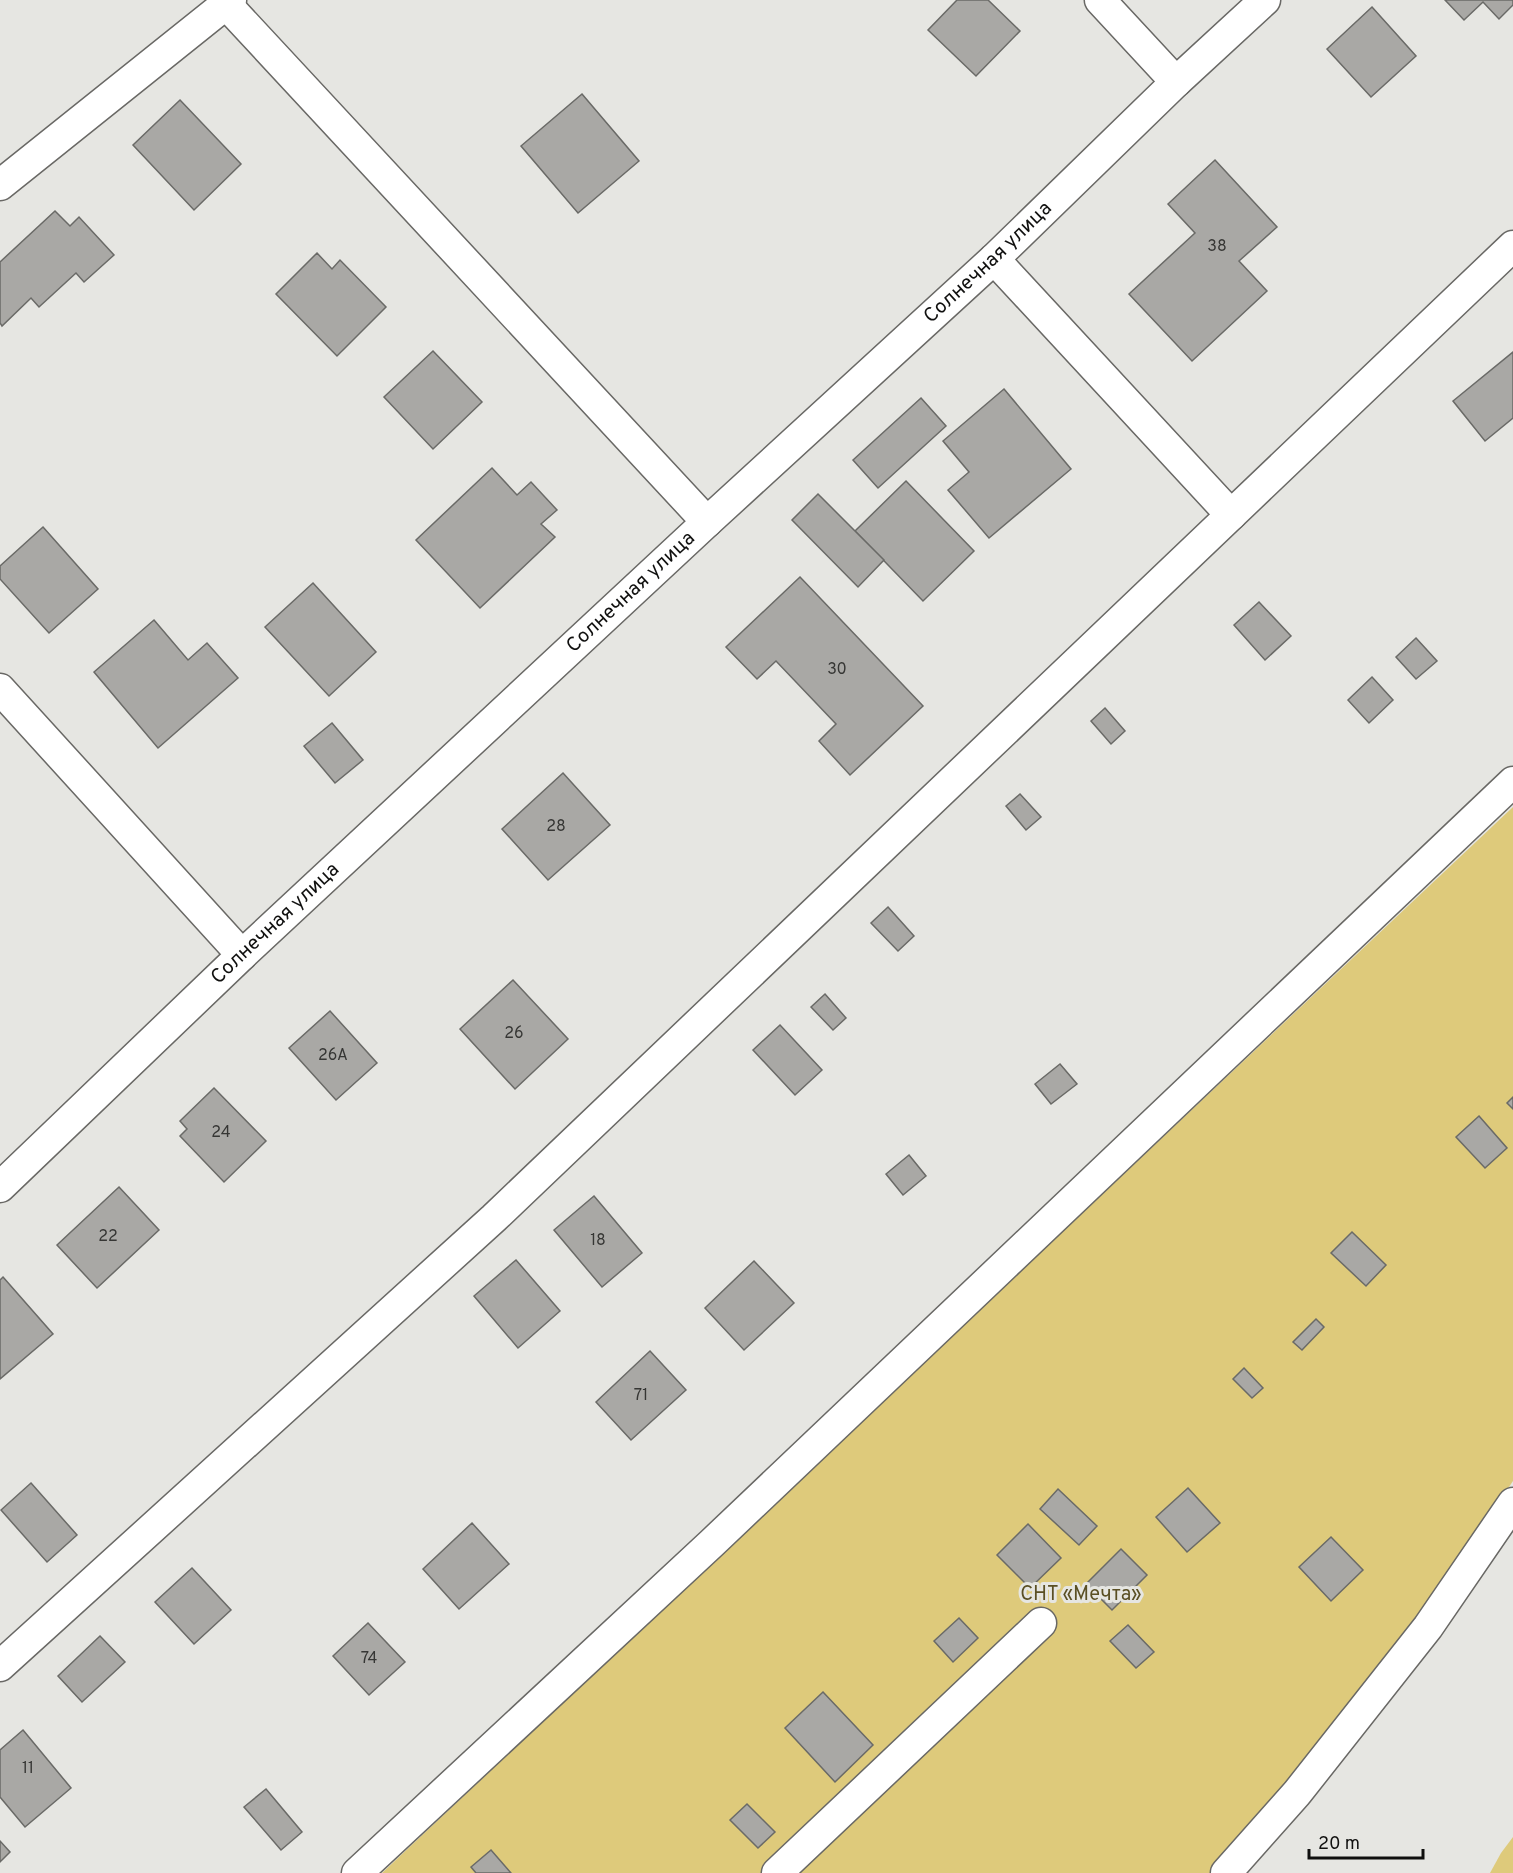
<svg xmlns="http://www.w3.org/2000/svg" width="1513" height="1873" font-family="Overpass,sans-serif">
	<rect width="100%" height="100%" fill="#e6e6e2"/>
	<g fill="#deca7b">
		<polygon points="1513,807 1513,1481 1414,1628 1212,1873 382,1873"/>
		<polygon points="1513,1837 1513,1873 1490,1873 1501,1853"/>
	</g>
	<g fill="#a9a8a5" stroke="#6a6a67" stroke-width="1.5">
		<polygon points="957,0 988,0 1020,31 976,76 928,30"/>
		<polygon points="1445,0 1513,0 1513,5 1499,19 1483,2 1464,20"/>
		<polygon points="1372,7 1416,56 1371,97 1327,49"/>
		<polygon points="582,94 639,161 578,213 521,146"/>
		<polygon points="180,100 241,164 194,210 133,145"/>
		<polygon points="1215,160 1277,227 1239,261 1267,291 1192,361 1129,294 1195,233 1168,204"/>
		<polygon points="55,211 70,226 79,217 114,255 84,282 76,273 39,307 31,298 2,326 0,323 0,262"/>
		<polygon points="317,253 332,269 340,260 386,307 337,356 276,294"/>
		<polygon points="433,351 482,402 433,449 384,397"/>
		<polygon points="1513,352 1513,418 1485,441 1453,401"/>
		<polygon points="1004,389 1071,469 989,538 948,490 969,472 943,441"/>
		<polygon points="921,398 946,426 878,488 853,460"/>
		<polygon points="492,468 517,495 531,482 557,510 541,524 555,537 480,608 416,540"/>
		<polygon points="906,481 974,551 923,601 855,531"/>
		<polygon points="818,494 884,560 858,587 792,520"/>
		<polygon points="43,527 98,589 49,633 0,579 0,566"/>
		<polygon points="800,577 923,706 850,775 819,741 836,724 776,661 757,679 726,647"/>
		<polygon points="313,583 376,652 329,696 265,627"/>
		<polygon points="1259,602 1291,636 1265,660 1234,625"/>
		<polygon points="154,620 188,660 207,643 238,678 158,748 94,672"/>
		<polygon points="1416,638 1437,661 1416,679 1396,657"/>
		<polygon points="1372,677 1393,700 1369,723 1348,700"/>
		<polygon points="1105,708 1125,731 1111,744 1091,721"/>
		<polygon points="332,723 363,760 335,783 304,746"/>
		<polygon points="563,773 610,825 548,880 502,829"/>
		<polygon points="1020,794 1041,817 1026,830 1006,806"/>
		<polygon points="888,907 914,936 898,951 871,923"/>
		<polygon points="513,980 568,1039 515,1089 460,1029"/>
		<polygon points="825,994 846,1018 833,1030 811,1007"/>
		<polygon points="330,1011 377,1063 336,1100 289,1048"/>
		<polygon points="780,1025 822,1070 795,1095 753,1050"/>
		<polygon points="1060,1064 1077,1084 1051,1104 1035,1084"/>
		<polygon points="214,1088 266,1141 224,1182 180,1136 187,1129 180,1121"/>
		<polygon points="1513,1097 1513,1109 1507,1103"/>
		<polygon points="1479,1116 1507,1148 1485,1168 1456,1137"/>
		<polygon points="909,1155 926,1176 903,1195 886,1174"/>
		<polygon points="119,1187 159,1230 97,1288 57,1245"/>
		<polygon points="594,1196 642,1253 602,1287 554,1230"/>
		<polygon points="1352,1232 1386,1265 1366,1286 1331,1253"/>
		<polygon points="516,1260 560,1311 518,1348 474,1296"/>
		<polygon points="754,1261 794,1303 744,1350 705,1308"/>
		<polygon points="3,1277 53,1334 0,1379 0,1280"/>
		<polygon points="1316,1319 1324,1327 1302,1350 1293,1342"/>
		<polygon points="650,1351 686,1390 631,1440 596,1402"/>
		<polygon points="1244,1368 1263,1388 1252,1398 1233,1379"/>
		<polygon points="31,1483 77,1535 47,1562 1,1510"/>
		<polygon points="1188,1488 1220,1523 1187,1552 1156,1517"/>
		<polygon points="1058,1489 1097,1526 1079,1545 1040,1509"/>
		<polygon points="472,1523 509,1564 459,1609 423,1569"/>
		<polygon points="1028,1524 1061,1558 1030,1588 997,1555"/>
		<polygon points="1331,1537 1363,1570 1331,1601 1299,1567"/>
		<polygon points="1121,1549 1147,1575 1112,1610 1086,1584"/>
		<polygon points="192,1568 231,1610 194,1644 155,1602"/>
		<polygon points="959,1618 978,1638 953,1662 934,1641"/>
		<polygon points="368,1623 405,1662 369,1695 333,1656"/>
		<polygon points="1128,1625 1154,1652 1136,1668 1110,1641"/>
		<polygon points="100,1636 125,1662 82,1702 58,1676"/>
		<polygon points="823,1692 873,1745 835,1782 785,1728"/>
		<polygon points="23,1730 71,1788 25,1827 0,1797 0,1750"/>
		<polygon points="266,1789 302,1832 281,1850 244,1807"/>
		<polygon points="747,1804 775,1832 758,1848 730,1820"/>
		<polygon points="0,1841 10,1852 0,1862"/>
		<polygon points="491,1850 511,1873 476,1873 471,1867"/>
	</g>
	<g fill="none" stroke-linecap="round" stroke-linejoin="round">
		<defs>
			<g id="street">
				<polyline points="1100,0 1176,82"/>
				<polyline points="226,4 707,522"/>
				<polyline points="0,185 231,0"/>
				<polyline points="994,259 1231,515"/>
				<polyline points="0,689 242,955"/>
				<path id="s1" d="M0,1187L242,955L707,522L994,259L1176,82L1265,0"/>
				<polyline points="0,1666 494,1218 1513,246"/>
				<polyline points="357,1873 712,1543 1513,782"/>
				<polyline points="777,1873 1041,1623"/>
				<polyline points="1226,1873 1297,1793 1428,1627 1513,1503"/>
			</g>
		</defs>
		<use href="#street" stroke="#696865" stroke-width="33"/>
		<use href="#street" stroke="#fff" stroke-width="30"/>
	</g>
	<g text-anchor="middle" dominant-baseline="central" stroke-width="6" stroke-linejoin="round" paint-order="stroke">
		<g font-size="16" fill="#363634">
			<text x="1217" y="247">38</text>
			<text x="837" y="670">30</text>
			<text x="556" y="827">28</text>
			<text x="514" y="1034">26</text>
			<text x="333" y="1056">26А</text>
			<text x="221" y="1133">24</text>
			<text x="108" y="1237">22</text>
			<text x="598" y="1241">18</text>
			<text x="641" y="1396">71</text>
			<text x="369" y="1659">74</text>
			<text x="28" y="1769">11</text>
		</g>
		<g font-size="20" fill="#10100f" stroke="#e6e6e2">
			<text stroke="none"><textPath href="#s1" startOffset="1353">Солнечная улица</textPath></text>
			<text stroke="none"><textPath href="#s1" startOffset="867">Солнечная улица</textPath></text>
			<text stroke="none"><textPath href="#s1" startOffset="381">Солнечная улица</textPath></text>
		</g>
		<g font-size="20" fill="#5a4f24" stroke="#e6e6e2">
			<text x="1081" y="1595">СНТ «Мечта»</text>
		</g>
	</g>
	<path d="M1309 1849v9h114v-9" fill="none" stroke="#10100f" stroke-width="3"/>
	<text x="1318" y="1849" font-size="18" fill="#10100f" stroke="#e6e6e2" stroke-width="4.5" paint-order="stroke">20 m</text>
</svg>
